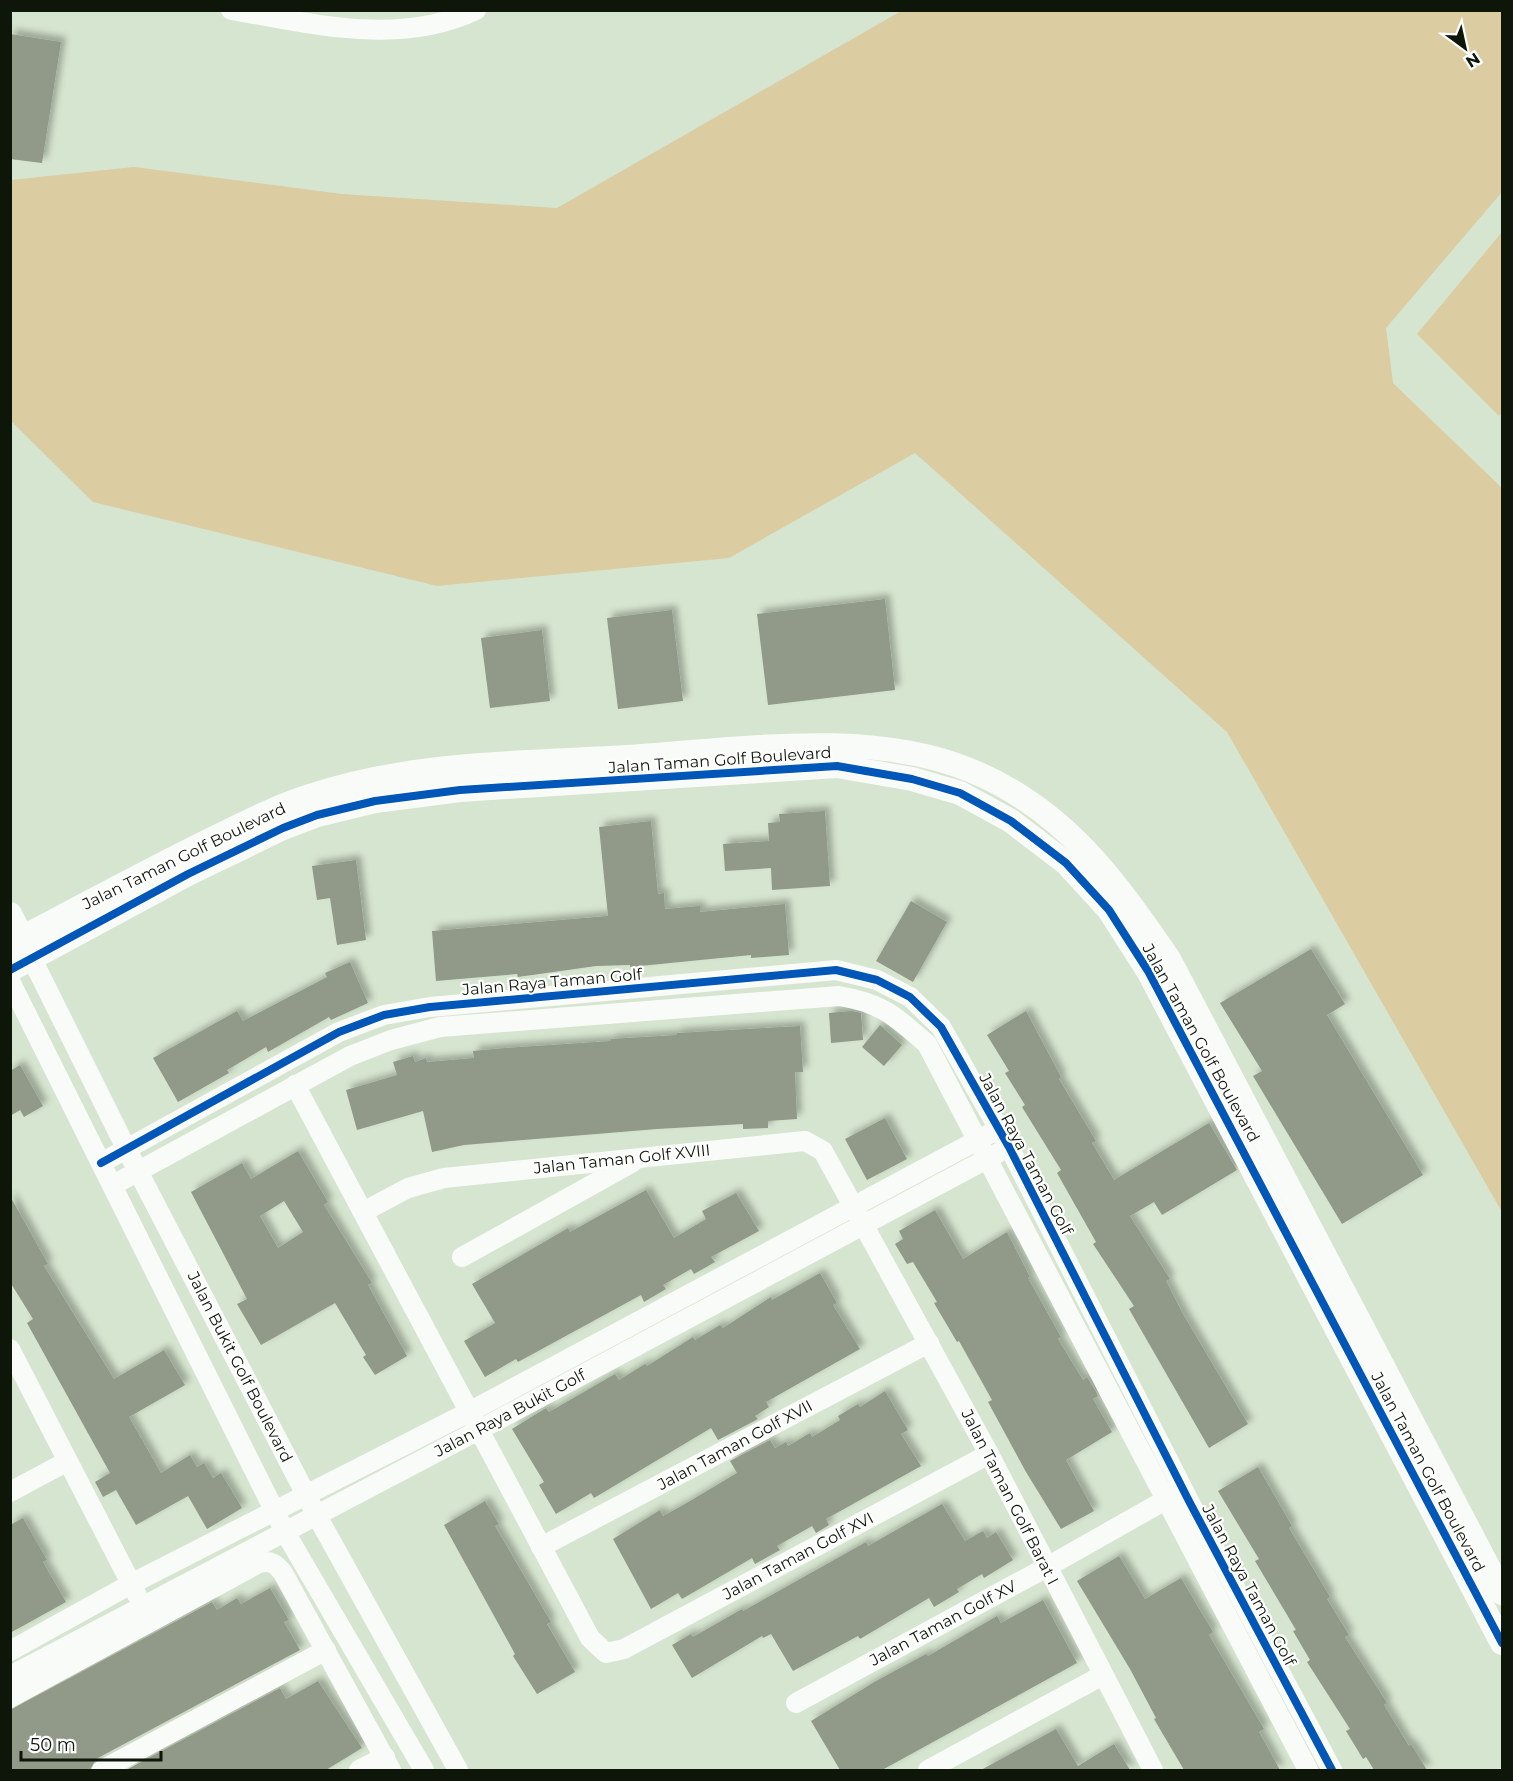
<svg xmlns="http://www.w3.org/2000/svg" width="1513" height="1781" font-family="Montserrat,sans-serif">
	<defs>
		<filter id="shadow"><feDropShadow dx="5" dy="-5" stdDeviation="3" flood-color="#0004"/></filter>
	</defs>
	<rect width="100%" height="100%" fill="#d6e5cf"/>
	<g fill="#dbcca1">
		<polygon points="903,10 1502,11 1502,192 1386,328 1393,383 1502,488 1502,1212 1227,732 915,453 729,558 437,586 93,502 11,421 11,180 134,167 342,194 557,208"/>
		<polygon points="1502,232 1502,412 1499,416 1417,334"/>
	</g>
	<g fill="#919988" fill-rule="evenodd" filter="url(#shadow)">
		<polygon points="10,34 61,42 42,163 10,159"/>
		<polygon points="885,599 895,690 768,705 757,614"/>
		<polygon points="672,610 683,701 618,709 607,618"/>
		<polygon points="542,630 550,701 490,708 481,638"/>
		<polygon points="825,811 830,886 772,890 771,868 725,871 723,844 769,841 768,823 780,822 779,814"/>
		<polygon points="651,821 658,894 664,893 665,909 700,906 700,912 785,904 789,955 751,958 751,955 630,967 630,965 596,966 518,977 517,974 436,981 432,931 608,916 599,827"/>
		<polygon points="356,860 366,940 337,945 330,898 317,900 312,866"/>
		<polygon points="911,901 947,922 913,982 876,961"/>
		<polygon points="1311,949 1345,1004 1327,1015 1423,1175 1342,1224 1253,1076 1262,1071 1220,1003"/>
		<polygon points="350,962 368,1003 331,1020 329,1017 268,1052 266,1047 227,1070 229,1073 178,1102 153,1058 237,1011 243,1021 327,977 325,973"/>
		<polygon points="852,1011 861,1013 863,1040 831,1043 829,1013"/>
		<polygon points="1026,1011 1061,1077 1059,1079 1096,1141 1092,1143 1114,1180 1209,1123 1237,1170 1162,1215 1154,1202 1130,1216 1170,1279 1166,1281 1183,1314 1248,1424 1209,1448 1129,1309 1134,1306 1093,1244 1096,1242 1057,1173 1061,1170 1022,1107 1025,1105 1005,1073 1009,1071 987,1035"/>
		<polygon points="880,1025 902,1045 884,1066 862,1047"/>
		<polygon points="800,1026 803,1072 795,1072 797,1119 768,1121 768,1128 743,1129 743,1124 657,1129 464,1145 432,1152 423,1111 357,1130 346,1090 397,1075 393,1062 413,1056 415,1062 426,1058 427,1062 474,1058 473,1051 505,1048 611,1041 611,1039 677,1035 677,1033"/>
		<polygon points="20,1065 43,1106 24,1117 20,1110 10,1116 10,1071"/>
		<polygon points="885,1118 907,1159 867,1180 845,1139"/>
		<path d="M298,1151L328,1202L324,1205L372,1283L368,1285L407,1356L375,1375L363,1357L366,1355L335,1303L261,1345L237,1304L247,1299L191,1192L242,1163L251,1179ZM284,1201L303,1232L278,1248L260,1216Z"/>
		<polygon points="646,1190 674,1238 706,1219 702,1211 736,1193 759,1231 711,1257 715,1262 694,1274 691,1269 663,1285 666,1289 644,1302 641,1295 518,1362 516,1359 485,1377 464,1341 495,1323 472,1284 568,1228 570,1232"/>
		<polygon points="10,1196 48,1264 44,1266 114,1379 164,1350 185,1385 129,1417 161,1473 190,1455 197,1467 204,1463 213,1478 221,1473 242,1508 207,1529 188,1496 136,1525 116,1490 103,1497 95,1482 110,1473 27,1323 33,1319 10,1282"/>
		<polygon points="935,1210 963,1259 1007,1232 1030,1277 1028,1278 1061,1337 1058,1339 1083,1380 1087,1377 1095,1390 1098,1396 1093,1399 1112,1432 1066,1460 1094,1511 1061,1529 1026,1472 988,1402 992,1400 959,1341 957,1342 934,1303 937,1302 913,1262 907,1264 895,1244 903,1239 899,1231"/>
		<polygon points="820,1273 837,1303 833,1305 860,1349 766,1402 769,1407 755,1416 758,1419 718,1440 711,1428 594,1498 591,1493 556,1514 539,1485 544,1482 512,1429 546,1408 549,1412 615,1374 619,1380 645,1364 647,1366 693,1337 695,1340 720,1325 723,1328 771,1297 772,1300"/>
		<polygon points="885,1391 908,1430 901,1434 921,1466 826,1519 829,1525 816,1533 812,1526 777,1546 780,1550 755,1564 752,1558 682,1599 678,1593 651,1609 613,1539 660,1510 663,1516 685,1504 737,1473 730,1461 770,1440 775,1448 786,1442 788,1446 810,1433 812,1437 840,1420 838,1416 858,1404 860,1407"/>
		<polygon points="1258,1467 1292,1526 1289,1528 1330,1597 1327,1599 1349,1635 1345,1637 1387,1703 1384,1705 1409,1746 1411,1744 1427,1770 1374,1770 1366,1757 1363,1759 1346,1731 1350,1729 1307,1662 1310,1660 1293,1631 1296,1630 1255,1561 1259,1559 1218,1491"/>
		<polygon points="485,1501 499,1524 495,1526 551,1622 547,1624 575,1672 537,1694 513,1656 515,1654 444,1525"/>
		<polygon points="942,1504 965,1541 983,1531 987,1538 996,1532 1013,1560 984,1578 982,1574 957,1589 959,1592 934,1607 929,1598 860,1639 858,1636 793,1671 771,1634 763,1638 762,1636 692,1678 672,1645 691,1634 693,1637 742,1609 743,1611 866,1542 868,1546"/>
		<polygon points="23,1518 47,1560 43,1562 66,1602 10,1633 10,1525"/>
		<polygon points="1119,1556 1145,1599 1181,1578 1213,1632 1209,1635 1264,1729 1259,1732 1280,1770 1184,1770 1154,1719 1156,1718 1130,1669 1077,1581"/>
		<polygon points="270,1588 289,1620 284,1622 300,1650 96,1759 90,1770 10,1770 10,1710 212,1602 217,1610 237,1598 241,1604"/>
		<polygon points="1043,1600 1077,1663 882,1770 840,1770 811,1721 876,1681 926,1654 928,1656 997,1616 1001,1623"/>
		<polygon points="318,1681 362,1748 326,1770 126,1770 280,1688 286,1699"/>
		<polygon points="1056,1729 1078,1766 1114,1744 1130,1770 981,1770"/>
	</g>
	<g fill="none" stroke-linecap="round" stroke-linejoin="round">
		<g stroke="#f9fbf8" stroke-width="20">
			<path d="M231,10C311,23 398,47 476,10"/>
			<polyline points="32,959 126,1148 316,1514 458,1770"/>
			<polyline points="10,981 285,1532 424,1770"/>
			<polyline points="295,1085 590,1638 606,1653 624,1649 989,1454"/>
			<polyline points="101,1163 339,1032 384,1015 430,1007 836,970 877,980 910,997 941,1027 1009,1147 1190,1503 1332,1770"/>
			<path d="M113,1185L350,1056L391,1040L440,1027L839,996C882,1003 895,1016 927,1044L1308,1770"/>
			<polyline points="363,1212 408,1188 444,1178 805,1141 823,1151 989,1454 1153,1770"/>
			<polyline points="462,1257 633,1162"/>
			<polyline points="10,1349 137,1595"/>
			<polyline points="10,1492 66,1462"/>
			<polyline points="541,1547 929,1343"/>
			<polyline points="10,1651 131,1584 469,1412 991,1133"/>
			<polyline points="10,1676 479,1430 998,1153"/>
			<path d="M10,1698L259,1563C271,1560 276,1564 283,1573L391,1770"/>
			<polyline points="796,1703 1047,1567 1176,1494"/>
			<polyline points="102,1770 326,1650"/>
			<polyline points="359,1770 385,1757"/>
			<polyline points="928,1770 1103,1675"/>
		</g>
		<g stroke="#f9fbf8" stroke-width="24">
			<polyline points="10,914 29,951"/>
			<path d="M10,944C77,909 143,873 210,840C243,824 275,807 310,796C412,762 522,763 628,757C737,750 870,728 972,771C1064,809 1115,880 1169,959L1502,1593"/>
			<polyline points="10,970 188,874 283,828 317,815 375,801 460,790 837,766 912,779 960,793 1011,821 1066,863 1109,910 1148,971 1502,1643"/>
		</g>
		<defs>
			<g id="cycleway">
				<polyline points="10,970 188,874 283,828 317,815 375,801 460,790 837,766 912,779 960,793 1011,821 1066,863 1109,910 1148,971 1502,1643"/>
				<polyline points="101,1163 339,1032 384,1015 430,1007 836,970 877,980 910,997 941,1027 1009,1147 1190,1503 1332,1770"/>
			</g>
		</defs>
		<use href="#cycleway" stroke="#fff" stroke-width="11"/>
		<use href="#cycleway" stroke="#0057b8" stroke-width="8"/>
	</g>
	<g text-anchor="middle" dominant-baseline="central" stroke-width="4.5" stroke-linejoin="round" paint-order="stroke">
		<g font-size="16" fill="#0d1609" stroke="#fff">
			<text transform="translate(720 760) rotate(-4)">Jalan Taman Golf Boulevard</text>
			<text transform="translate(184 856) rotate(-26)">Jalan Taman Golf Boulevard</text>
			<text transform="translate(552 982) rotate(-5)">Jalan Raya Taman Golf</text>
			<text transform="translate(1201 1043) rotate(61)">Jalan Taman Golf Boulevard</text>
			<text transform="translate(1026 1154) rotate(62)">Jalan Raya Taman Golf</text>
			<text transform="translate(622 1159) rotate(-6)">Jalan Taman Golf XVIII</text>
			<text transform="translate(240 1367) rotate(63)">Jalan Bukit Golf Boulevard</text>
			<text transform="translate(510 1413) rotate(-28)">Jalan Raya Bukit Golf</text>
			<text transform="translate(735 1445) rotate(-28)">Jalan Taman Golf XVII</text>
			<text transform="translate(1428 1472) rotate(62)">Jalan Taman Golf Boulevard</text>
			<text transform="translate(1010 1497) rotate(63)">Jalan Taman Golf Barat I</text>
			<text transform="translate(798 1556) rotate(-28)">Jalan Taman Golf XVI</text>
			<text transform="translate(1249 1585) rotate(62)">Jalan Raya Taman Golf</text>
			<text transform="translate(943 1623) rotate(-28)">Jalan Taman Golf XV</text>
		</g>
	</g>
	<rect width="1513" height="1781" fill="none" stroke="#0d1609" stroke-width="24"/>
	<g transform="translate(1465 48) rotate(147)" stroke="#ffffff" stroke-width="4.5" paint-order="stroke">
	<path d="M0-4.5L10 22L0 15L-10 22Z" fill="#0d1609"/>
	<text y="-9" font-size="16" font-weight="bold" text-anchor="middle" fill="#0d1609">N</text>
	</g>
	<path d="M21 1751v9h140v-9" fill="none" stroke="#0d1609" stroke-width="3"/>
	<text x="30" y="1751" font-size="18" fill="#0d1609" stroke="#ffffff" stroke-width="4.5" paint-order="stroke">50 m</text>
</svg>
